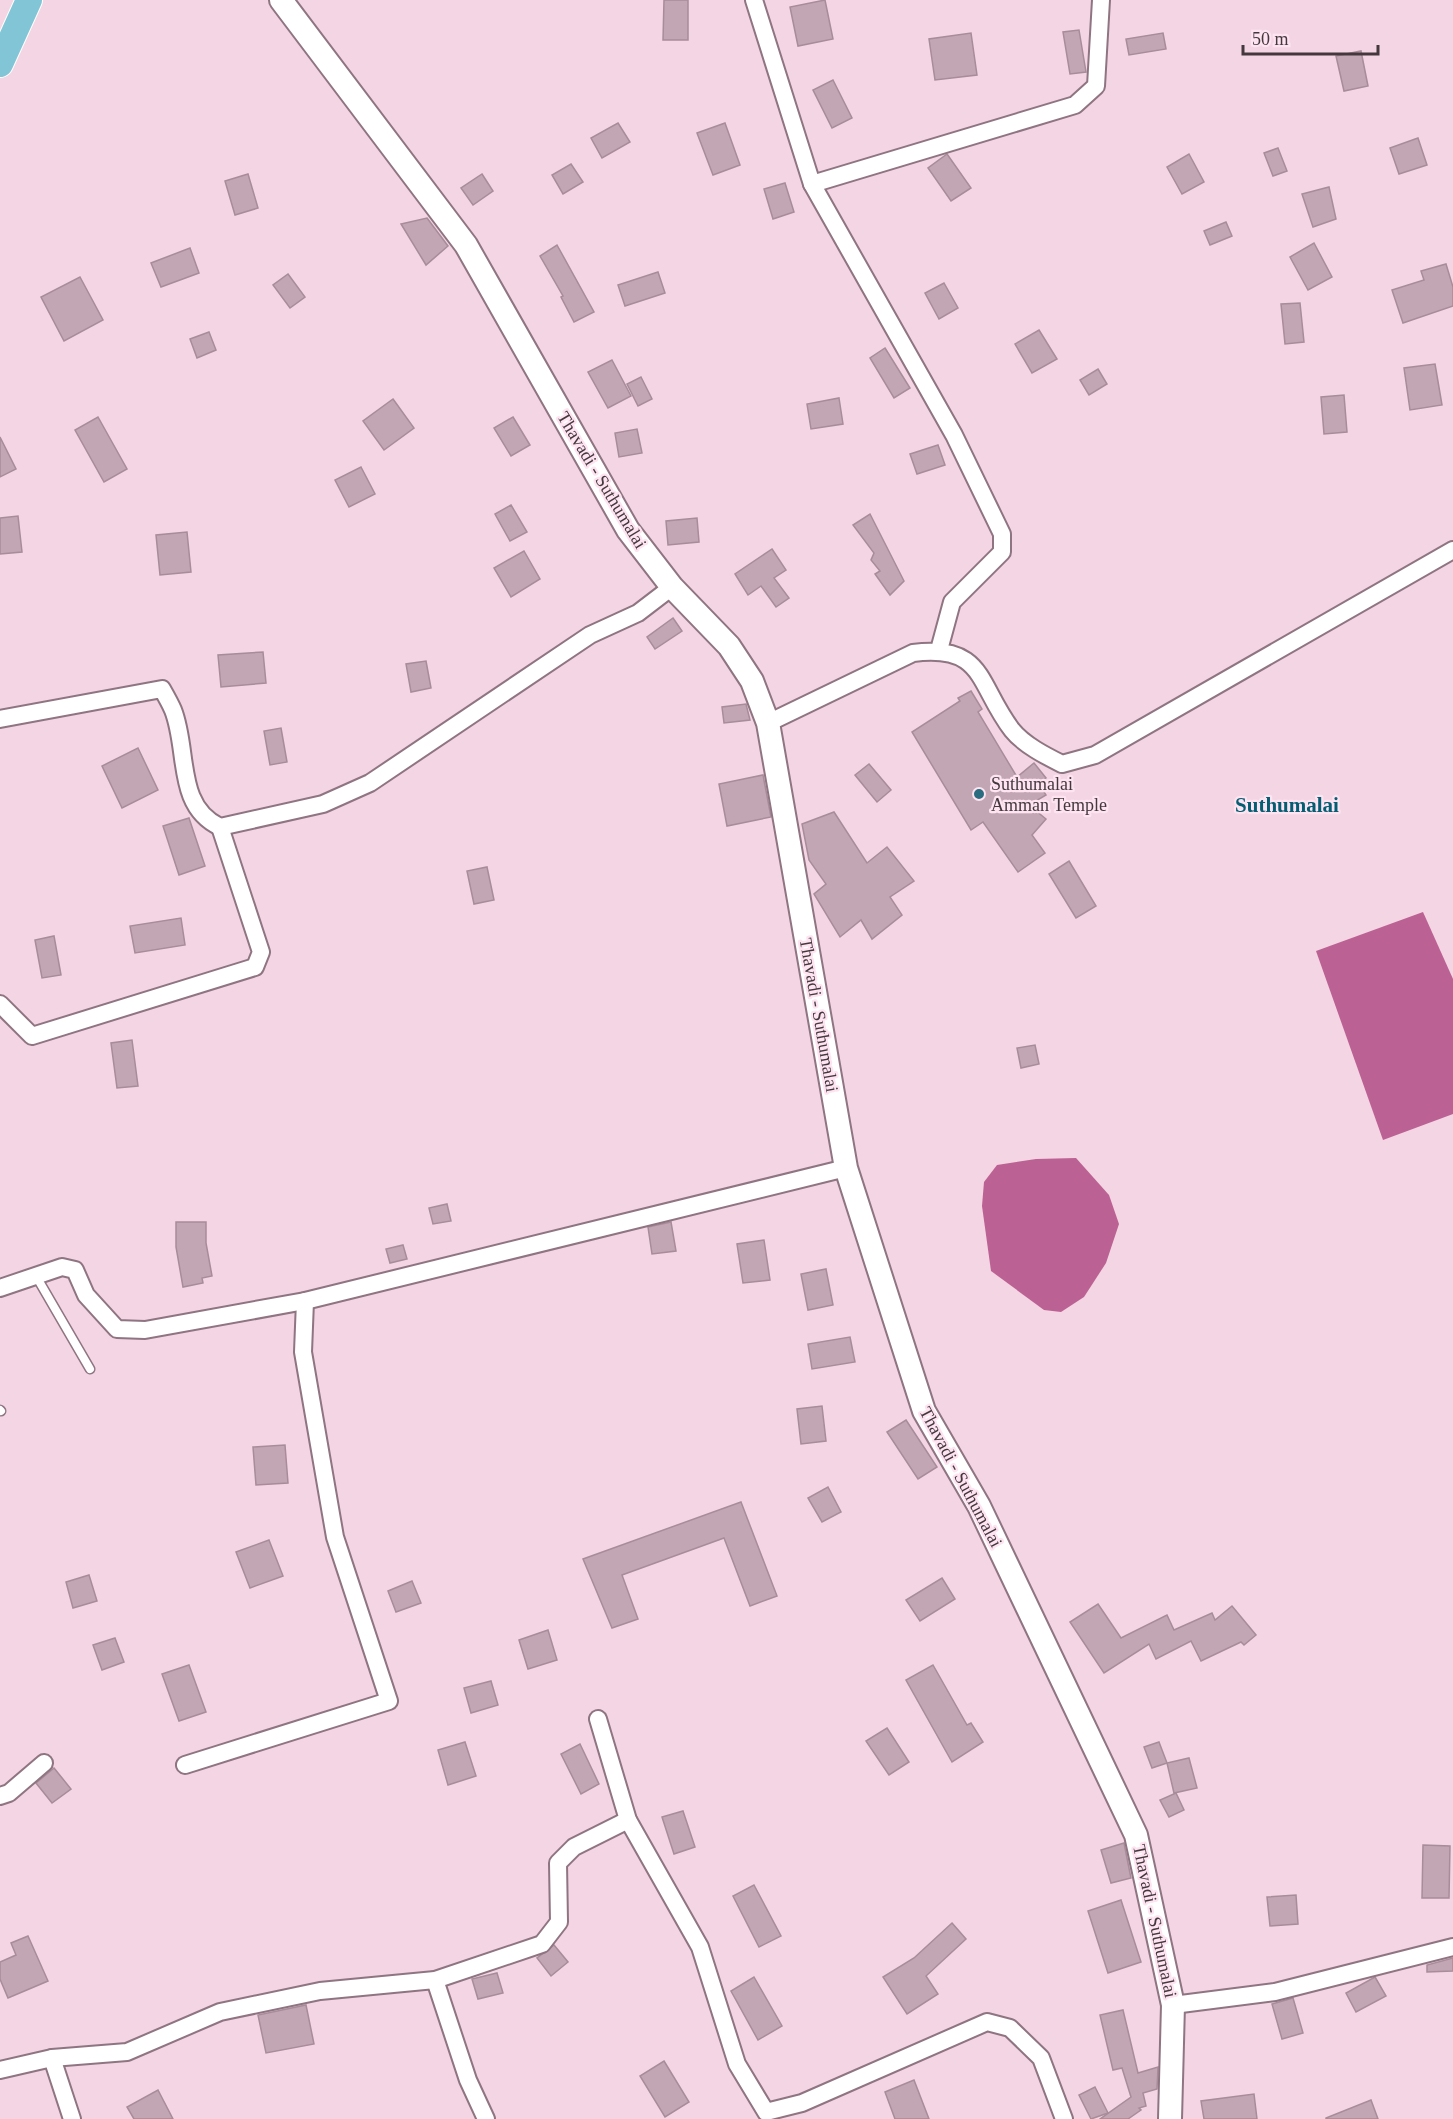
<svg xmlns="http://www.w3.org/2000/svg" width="1453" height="2119" font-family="Georgia,serif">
	<rect width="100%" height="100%" fill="#f3d5e3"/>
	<g fill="#bc6193">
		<polygon points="1423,912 1453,979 1453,1114 1383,1140 1316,951"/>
		<polygon points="1076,1158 1109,1195 1119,1224 1106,1263 1084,1297 1061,1312 1044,1310 991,1271 982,1206 984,1182 997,1165 1036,1159"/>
	</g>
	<g fill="#c3a6b3" stroke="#a88c99" stroke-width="1.5">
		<polygon points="664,0 688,0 688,40 663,40"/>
		<polygon points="825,0 833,39 798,46 790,7"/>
		<polygon points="1079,30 1086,72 1070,74 1063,32"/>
		<polygon points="971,33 977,75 935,80 929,39"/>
		<polygon points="1163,33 1166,49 1129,55 1126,39"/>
		<polygon points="1361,51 1368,86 1344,91 1336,56"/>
		<polygon points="833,80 852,118 832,128 813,90"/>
		<polygon points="618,123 630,142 602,158 591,138"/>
		<polygon points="725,123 740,165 713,175 697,133"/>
		<polygon points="1418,138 1427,165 1399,174 1390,148"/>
		<polygon points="1278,148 1287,171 1273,176 1264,153"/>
		<polygon points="947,154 971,188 951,201 928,168"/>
		<polygon points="1189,154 1204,182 1182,194 1167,167"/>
		<polygon points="571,164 583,182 563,194 552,175"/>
		<polygon points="248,174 258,208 235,215 225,181"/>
		<polygon points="482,174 493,191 473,205 461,188"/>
		<polygon points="785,183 794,212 773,219 764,189"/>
		<polygon points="1329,187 1336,219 1313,227 1302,194"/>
		<polygon points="427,218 448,246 426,265 401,224"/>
		<polygon points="1226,222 1232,236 1210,245 1204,231"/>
		<polygon points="1314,243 1332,277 1308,290 1290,257"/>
		<polygon points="557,245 594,312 574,322 561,297 563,296 540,256"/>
		<polygon points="190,248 199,273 161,287 151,263"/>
		<polygon points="1446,264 1453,287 1453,306 1403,323 1392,290 1424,280 1421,271"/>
		<polygon points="658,272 665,293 625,306 618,285"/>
		<polygon points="288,274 305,297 290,308 273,285"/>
		<polygon points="80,277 103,320 64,341 41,297"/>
		<polygon points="944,283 958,308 939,319 925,293"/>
		<polygon points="1300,303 1304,342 1285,344 1281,304"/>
		<polygon points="1039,330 1057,359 1032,373 1015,344"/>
		<polygon points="209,332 216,350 197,358 190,339"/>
		<polygon points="885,348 910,388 894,398 870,358"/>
		<polygon points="612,360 631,396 608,408 588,372"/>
		<polygon points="1435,364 1442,405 1410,410 1404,368"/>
		<polygon points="1098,369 1107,384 1089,395 1080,380"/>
		<polygon points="641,377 652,399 638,406 627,384"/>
		<polygon points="1344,395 1347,432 1324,434 1321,397"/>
		<polygon points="839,398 843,424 811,429 807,404"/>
		<polygon points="393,399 414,428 384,450 363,421"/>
		<polygon points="98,417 127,469 104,482 75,430"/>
		<polygon points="513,417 530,445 511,456 494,428"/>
		<polygon points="637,429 642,453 619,457 615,433"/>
		<polygon points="0,437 16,469 0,477"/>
		<polygon points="938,445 945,465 917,474 910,454"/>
		<polygon points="361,467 375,494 349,507 335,480"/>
		<polygon points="511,505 527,532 510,541 495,514"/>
		<polygon points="870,514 904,581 890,595 875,574 880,571 871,560 874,553 853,525"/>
		<polygon points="18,516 22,552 0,554 0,518"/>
		<polygon points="697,518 699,542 668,545 666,521"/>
		<polygon points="187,532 191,572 160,575 156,535"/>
		<polygon points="772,549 786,570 774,578 789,598 776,607 761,586 748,595 735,574"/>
		<polygon points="524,551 540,579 511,597 494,568"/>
		<polygon points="673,618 682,631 655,649 647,637"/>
		<polygon points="263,652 266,683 221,687 218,655"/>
		<polygon points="426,661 431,688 411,692 406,664"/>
		<polygon points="971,691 982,709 978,712 1017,777 1034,763 1046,778 1039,784 1046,795 1029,805 1046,819 1032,835 1045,853 1018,872 983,822 971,830 912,732 960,701 958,698"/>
		<polygon points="746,704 750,720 724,723 722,707"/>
		<polygon points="281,728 287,762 270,765 264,731"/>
		<polygon points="138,748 158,790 122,808 102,766"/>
		<polygon points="869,764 891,790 877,802 855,775"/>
		<polygon points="763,775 771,817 727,826 719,784"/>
		<polygon points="834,812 867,863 887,847 914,881 890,897 902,915 872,939 861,920 840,937 814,894 826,884 809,860 802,824"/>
		<polygon points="189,818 205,866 179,875 163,826"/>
		<polygon points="1069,861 1096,906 1076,918 1049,874"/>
		<polygon points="487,867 494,900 474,904 467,871"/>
		<polygon points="181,918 185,945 135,953 130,926"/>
		<polygon points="54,936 61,975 42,978 35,940"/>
		<polygon points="132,1040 138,1086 117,1088 111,1043"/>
		<polygon points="1035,1045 1039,1064 1021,1068 1017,1048"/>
		<polygon points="447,1204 451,1221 433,1224 429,1208"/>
		<polygon points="176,1222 206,1222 206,1243 212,1276 202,1278 203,1283 183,1287 176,1247"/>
		<polygon points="671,1222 676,1251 652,1254 648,1227"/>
		<polygon points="764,1240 770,1280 743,1283 737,1244"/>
		<polygon points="403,1245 407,1259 390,1263 386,1249"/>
		<polygon points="826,1269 833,1305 808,1310 801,1274"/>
		<polygon points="850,1337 855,1362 812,1369 808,1344"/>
		<polygon points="822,1406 826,1441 801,1444 797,1409"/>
		<polygon points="906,1420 937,1467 918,1479 887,1432"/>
		<polygon points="285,1445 288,1483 256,1485 253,1447"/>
		<polygon points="828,1487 841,1512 822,1522 808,1498"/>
		<polygon points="741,1502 777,1596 750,1606 724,1538 622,1575 638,1619 612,1628 583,1559"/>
		<polygon points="269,1540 283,1576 250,1588 236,1552"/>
		<polygon points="89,1575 97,1601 73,1608 66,1582"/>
		<polygon points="942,1578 955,1599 920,1621 906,1600"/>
		<polygon points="412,1581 421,1603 396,1612 388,1591"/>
		<polygon points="1098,1604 1121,1638 1167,1615 1174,1630 1212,1613 1215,1620 1232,1606 1256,1635 1244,1645 1241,1642 1201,1661 1191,1641 1156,1659 1149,1644 1104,1673 1070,1622"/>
		<polygon points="548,1630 557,1660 528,1669 519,1640"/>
		<polygon points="115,1638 124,1662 102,1670 93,1645"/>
		<polygon points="189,1665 206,1712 179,1721 162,1674"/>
		<polygon points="933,1665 967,1725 971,1723 983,1742 952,1762 906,1680"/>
		<polygon points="491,1681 498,1705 471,1713 464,1688"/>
		<polygon points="887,1728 909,1762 889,1775 866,1741"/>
		<polygon points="465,1742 476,1776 448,1785 438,1750"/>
		<polygon points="1159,1742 1167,1763 1152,1768 1144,1747"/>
		<polygon points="580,1744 599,1784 581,1794 561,1754"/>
		<polygon points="1189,1758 1197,1788 1174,1793 1167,1763"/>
		<polygon points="54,1768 71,1789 52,1803 36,1783"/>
		<polygon points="1176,1793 1184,1810 1169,1817 1160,1800"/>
		<polygon points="683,1811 695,1847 674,1854 662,1817"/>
		<polygon points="1124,1843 1131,1878 1111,1883 1101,1850"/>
		<polygon points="1423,1845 1450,1846 1449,1898 1422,1898"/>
		<polygon points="754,1885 781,1936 759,1947 733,1896"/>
		<polygon points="1296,1895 1298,1924 1270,1926 1267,1897"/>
		<polygon points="1121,1900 1141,1962 1108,1973 1088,1911"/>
		<polygon points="952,1923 966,1939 926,1976 938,1994 907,2014 883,1977 914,1958"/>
		<polygon points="28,1936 48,1981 8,1998 0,1979 0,1962 16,1955 11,1943"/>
		<polygon points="554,1945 568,1962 551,1976 537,1958"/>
		<polygon points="1453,1958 1453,1971 1427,1972 1427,1965"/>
		<polygon points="497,1973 503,1993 478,1999 472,1979"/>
		<polygon points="754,1977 782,2026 758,2040 731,1991"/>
		<polygon points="1375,1977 1386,1996 1356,2012 1346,1993"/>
		<polygon points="1293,1998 1303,2033 1282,2039 1272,2004"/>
		<polygon points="306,2005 314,2044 266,2053 258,2015"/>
		<polygon points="1123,2010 1138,2073 1158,2067 1157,2089 1143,2093 1146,2106 1139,2108 1141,2110 1128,2119 1100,2119 1131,2097 1122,2068 1113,2070 1100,2015"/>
		<polygon points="664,2061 689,2102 665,2117 640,2076"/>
		<polygon points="914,2080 929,2119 895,2119 885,2092"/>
		<polygon points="1095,2087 1108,2113 1091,2119 1079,2095"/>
		<polygon points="158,2090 173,2119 134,2119 127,2107"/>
		<polygon points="1254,2094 1257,2119 1204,2119 1201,2101"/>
		<polygon points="1371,2100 1378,2119 1326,2119 1326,2118"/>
	</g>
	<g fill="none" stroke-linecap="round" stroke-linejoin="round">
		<defs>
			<g id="service">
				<polyline points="36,1276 90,1369"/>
				<polyline points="0,1410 1,1411"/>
			</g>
			<g id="minor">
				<polyline points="754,0 812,184 954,435 1002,534 1002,552 952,602 939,650"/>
				<polyline points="812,184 1075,105 1096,86 1101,0"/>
				<path d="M0,719L162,689C166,696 170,703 173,710C189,750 175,806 220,827L323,804L370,783L590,635L638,613L672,587"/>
				<path d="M768,723L913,653C985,644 977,684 1012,730C1024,745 1046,756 1062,764L1095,755L1453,550"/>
				<polyline points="0,1004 32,1036 255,967 261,952 220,827"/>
				<polyline points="0,1288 62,1267 75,1270 86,1295 117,1329 145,1330 305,1301 846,1168"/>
				<polyline points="598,1719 628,1820 700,1947 737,2064 766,2112 802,2103 987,2022 1010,2028 1041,2058 1064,2119"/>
				<polyline points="185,1765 389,1701 335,1537 303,1352 305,1301"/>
				<polyline points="0,1796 9,1793 44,1763"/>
				<polyline points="435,1980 468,2080 486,2119"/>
				<polyline points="1173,2005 1275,1992 1453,1947"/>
				<polyline points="52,2058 72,2119"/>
				<polyline points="0,2070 52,2058 127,2052 220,2012 320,1991 435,1980 542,1944 559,1922 558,1863 574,1847 628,1820"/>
			</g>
			<polyline id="secondary" points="281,0 466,245 628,530 672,587 729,646 752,681 768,723 846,1168 924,1411 979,1506 1136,1835 1173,2005 1170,2119"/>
			<polyline id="primary" points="0,64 29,0"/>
		</defs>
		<use href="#service" stroke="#8f7481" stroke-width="11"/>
		<use href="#minor" stroke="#8f7481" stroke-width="20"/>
		<use href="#secondary" stroke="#8f7481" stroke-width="26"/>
		<use href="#primary" stroke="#fff" stroke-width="28"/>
		<use href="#service" stroke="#fff" stroke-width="8"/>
		<use href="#minor" stroke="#fff" stroke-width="16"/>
		<use href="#secondary" stroke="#fff" stroke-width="22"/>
		<use href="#primary" stroke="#82c5d7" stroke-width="26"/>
	</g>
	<circle fill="#2b6c80" stroke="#fde4f0" stroke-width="2" cx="979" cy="794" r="6"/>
	<g text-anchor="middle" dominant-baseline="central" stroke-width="4.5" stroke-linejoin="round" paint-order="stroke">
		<g font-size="18" fill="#44383e" stroke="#fde4f0">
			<text transform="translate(602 480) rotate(59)">Thavadi - Suthumalai</text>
			<text transform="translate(819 1015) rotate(80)">Thavadi - Suthumalai</text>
			<text transform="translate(961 1477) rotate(62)">Thavadi - Suthumalai</text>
			<text transform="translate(1155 1921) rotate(78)">Thavadi - Suthumalai</text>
		</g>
		<g font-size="18" fill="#44383e" stroke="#fde4f0" text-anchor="start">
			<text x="991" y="784">Suthumalai<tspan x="991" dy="21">Amman Temple</tspan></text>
		</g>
		<g font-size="21" font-weight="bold" fill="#045d72" stroke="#fde4f0">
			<text x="1287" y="805">Suthumalai</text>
		</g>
	</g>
	<path d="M1243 45v9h135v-9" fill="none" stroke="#44383e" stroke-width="3"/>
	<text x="1252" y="45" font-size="18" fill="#44383e" stroke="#fde4f0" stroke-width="4.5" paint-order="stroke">50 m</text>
</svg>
